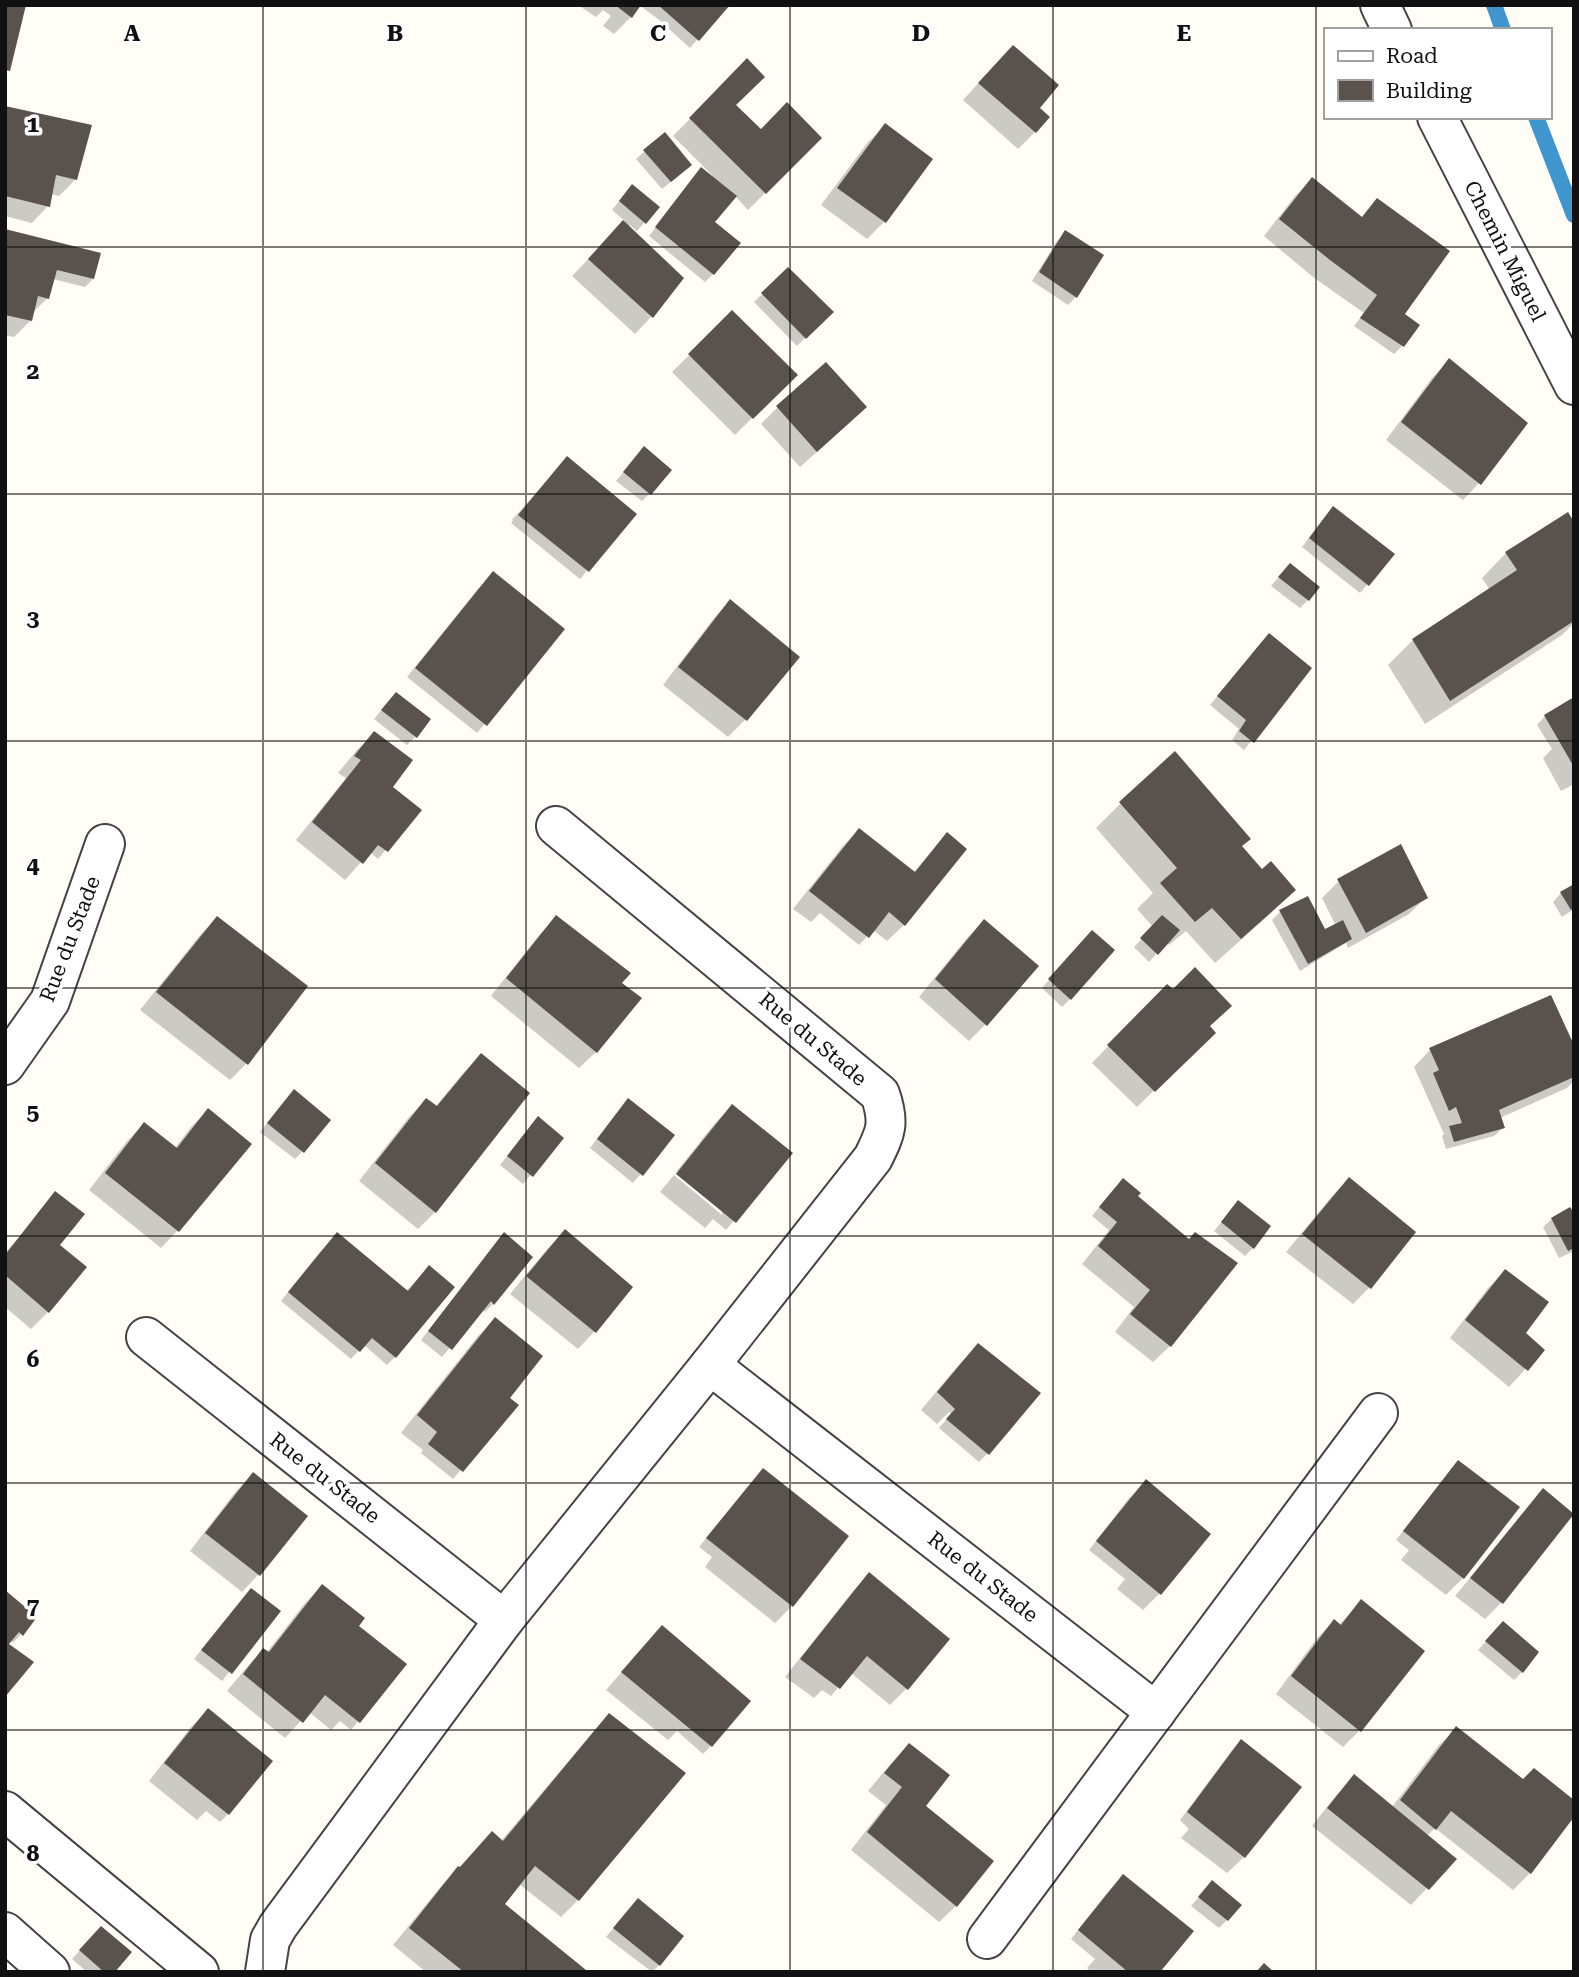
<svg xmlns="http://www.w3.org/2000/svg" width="1579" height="1977" font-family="'Roboto Serif',serif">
	<rect width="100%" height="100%" fill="#fffdf5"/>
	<g fill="#0003">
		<polygon points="578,5 727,5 690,48 658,19 639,5 631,17 614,34 603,26 611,16 603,10 596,17"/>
		<polygon points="747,61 734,105 761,131 820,138 748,210 735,196 713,223 713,274 705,282 649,236 694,177 712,178 713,176 673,136"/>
		<polygon points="996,64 1037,108 1035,132 1018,149 963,100"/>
		<polygon points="5,108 76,179 59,196 51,194 48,206 32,223 5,216"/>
		<polygon points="885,126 931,159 884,222 867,239 821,205 868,142"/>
		<polygon points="664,134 682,173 662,189 636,159"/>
		<polygon points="1312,179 1402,314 1403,345 1394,354 1354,326 1364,313 1313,277 1264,236 1295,196"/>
		<polygon points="624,195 658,207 637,231 630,225 628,227 681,278 651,317 635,334 572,276 625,221 612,210"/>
		<polygon points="5,231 93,279 85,287 53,279 48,298 32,313 31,320 14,337 5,335"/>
		<polygon points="1065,233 1076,297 1068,305 1032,281 1057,241"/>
		<polygon points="788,269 831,312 797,346 754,302"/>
		<polygon points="732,313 795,375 735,435 672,372"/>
		<polygon points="1449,361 1479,483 1463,500 1386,440 1432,378"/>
		<polygon points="778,407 848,424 800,467 761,424"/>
		<polygon points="636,457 650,493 642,501 616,481"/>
		<polygon points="567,458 588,569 580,579 511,523 513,521 512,520"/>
		<polygon points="1325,517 1393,554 1360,593 1302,547"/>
		<polygon points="1574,525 1574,623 1562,635 1425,724 1388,665 1413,640 1490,590 1482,578 1506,553"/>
		<polygon points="494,573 563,629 477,733 407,677 477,590"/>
		<polygon points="1282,573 1308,600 1300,608 1271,586"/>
		<polygon points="730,601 798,657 745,720 728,737 663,685 714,618"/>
		<polygon points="1261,643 1309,668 1244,750 1232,740 1239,729 1210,705"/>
		<polygon points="1574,699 1574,784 1561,791 1543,758 1552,749 1537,725 1545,716"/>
		<polygon points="388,702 415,737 407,745 374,719"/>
		<polygon points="374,733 390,787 419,810 378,859 370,852 345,880 296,840 346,778 338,773 357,750"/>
		<polygon points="1120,804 1241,847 1262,871 1294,890 1269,915 1215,963 1186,931 1169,945 1167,942 1149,962 1134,947 1153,927 1137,909 1153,893 1096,828"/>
		<polygon points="859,830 913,873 947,835 904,925 887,941 873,930 859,945 820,913 811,922 793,909 842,847"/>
		<polygon points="1339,881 1426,897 1409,914 1348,948 1346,943 1300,971 1272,920 1280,912 1325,932 1336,926 1322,898"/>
		<polygon points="1574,886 1574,909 1562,917 1553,902 1561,893"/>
		<polygon points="557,917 620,983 596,1052 579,1068 491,996 540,934"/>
		<polygon points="217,918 247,1063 230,1080 140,1010 200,935"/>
		<polygon points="984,922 986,1024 969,1041 919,997 967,938"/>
		<polygon points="1084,941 1070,999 1062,1007 1042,988"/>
		<polygon points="1167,986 1213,1033 1137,1107 1092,1063"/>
		<polygon points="1430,1050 1574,1050 1574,1081 1567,1088 1500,1118 1503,1128 1494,1136 1446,1149 1442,1136 1444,1134 1414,1067"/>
		<polygon points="481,1055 528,1093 435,1212 418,1229 359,1181 409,1117 426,1100 435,1107 464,1072"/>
		<polygon points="286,1099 303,1151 295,1159 260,1132"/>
		<polygon points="732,1106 790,1154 726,1230 713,1219 705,1228 660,1192 674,1175 722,1215 722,1210 676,1172 715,1123"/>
		<polygon points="620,1109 673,1136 633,1183 590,1148"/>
		<polygon points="208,1110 250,1144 177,1231 161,1248 89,1190 127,1141 144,1124 175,1148 191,1127"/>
		<polygon points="530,1127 562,1138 523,1184 500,1165"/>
		<polygon points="1349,1179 1369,1288 1353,1304 1286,1252 1332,1196"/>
		<polygon points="1115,1188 1136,1197 1170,1346 1153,1362 1115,1332 1134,1307 1082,1264 1109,1230 1092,1216"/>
		<polygon points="1238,1202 1253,1248 1245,1256 1214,1231"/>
		<polygon points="1570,1209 1574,1217 1574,1251 1559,1258 1543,1227 1552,1219"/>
		<polygon points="565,1231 631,1287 594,1332 578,1349 510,1294 548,1248"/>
		<polygon points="24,1232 58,1245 84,1267 48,1312 31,1329 5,1307 5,1253"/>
		<polygon points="337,1235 406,1291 429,1267 395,1357 387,1365 364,1345 351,1359 281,1301 320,1252"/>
		<polygon points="497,1243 530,1257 493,1304 485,1312 482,1309 442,1357 421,1340"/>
		<polygon points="1505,1271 1523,1333 1543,1350 1509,1387 1450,1338 1488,1288"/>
		<polygon points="495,1319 507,1398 516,1405 453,1479 421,1453 423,1450 401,1433 478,1336"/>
		<polygon points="978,1346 987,1454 979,1462 939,1428 951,1414 949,1412 937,1424 921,1410 961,1362"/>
		<polygon points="763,1470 792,1606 775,1623 705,1567 712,1557 699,1547"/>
		<polygon points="1451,1471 1463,1578 1446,1595 1401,1560 1409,1550 1396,1540"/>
		<polygon points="253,1474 305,1516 258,1575 242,1592 190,1551 236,1491"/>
		<polygon points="1146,1482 1160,1593 1143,1610 1117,1589 1125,1579 1089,1550 1129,1498"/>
		<polygon points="1515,1524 1502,1602 1485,1619 1455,1596"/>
		<polygon points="869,1574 947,1639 906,1689 890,1705 851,1673 831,1696 822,1690 814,1698 785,1677 853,1591"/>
		<polygon points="322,1586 356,1627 405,1664 351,1730 340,1721 331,1730 309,1712 285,1738 227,1691 247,1667 263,1650 267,1652 305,1603"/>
		<polygon points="5,1592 35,1618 13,1643 10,1640"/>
		<polygon points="243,1599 279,1611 222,1681 194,1659"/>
		<polygon points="1361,1601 1360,1730 1343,1747 1276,1694 1317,1638 1334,1621 1339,1625"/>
		<polygon points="1495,1631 1522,1672 1514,1680 1478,1650"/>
		<polygon points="645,1645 711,1746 703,1754 677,1731 668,1740 606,1690"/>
		<polygon points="208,1710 228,1814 220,1822 206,1811 197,1820 149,1781 191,1727"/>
		<polygon points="609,1715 578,1900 561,1917 519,1884 503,1904 583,1972 426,1972 393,1945 442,1885 459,1868 501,1841 593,1732"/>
		<polygon points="1456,1729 1523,1781 1574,1814 1530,1873 1513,1890 1435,1828 1427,1836 1427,1888 1411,1905 1312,1826 1338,1793 1355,1777 1392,1807 1439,1745"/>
		<polygon points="1241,1741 1244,1857 1227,1873 1181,1838 1189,1829 1180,1820 1233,1749"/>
		<polygon points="909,1745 924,1806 956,1906 939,1922 851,1850 886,1805 868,1791 892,1762"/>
		<polygon points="1124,1876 1158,1972 1091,1972 1087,1968 1095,1959 1071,1939 1107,1893"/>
		<polygon points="1204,1891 1227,1920 1219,1928 1191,1906"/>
		<polygon points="630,1908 659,1965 652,1972 606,1937"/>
		<polygon points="93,1936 113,1972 87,1972 72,1959"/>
	</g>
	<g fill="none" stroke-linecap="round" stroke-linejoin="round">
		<g stroke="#3f96cf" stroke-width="16">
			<polyline points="1494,5 1503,30"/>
			<polyline points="1536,117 1574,215"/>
		</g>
	</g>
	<g fill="#5a524d">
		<polygon points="5,5 26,5 10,71 5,70"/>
		<polygon points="615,5 641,5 632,18"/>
		<polygon points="658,5 730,5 699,41"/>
		<polygon points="1013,45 1059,85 1040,108 1050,117 1036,133 978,83"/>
		<polygon points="747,58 765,77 736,105 761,129 787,102 822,138 766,194 689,118"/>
		<polygon points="5,106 92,125 77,180 56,175 50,207 5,196"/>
		<polygon points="885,123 933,159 886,223 837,188"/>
		<polygon points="665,132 692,165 671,182 643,150"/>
		<polygon points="701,167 737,196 715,222 741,243 714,275 655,227"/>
		<polygon points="1312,177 1362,217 1377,198 1450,251 1405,314 1420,325 1404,347 1360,318 1377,295 1330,260 1279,219"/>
		<polygon points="632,184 660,207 646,224 619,201"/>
		<polygon points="623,220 684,278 653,318 588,259"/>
		<polygon points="5,229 101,253 94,279 57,270 49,299 38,296 32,321 5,315"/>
		<polygon points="1065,230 1104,255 1077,298 1039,272"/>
		<polygon points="788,267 834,312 806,339 761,293"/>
		<polygon points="732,310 798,375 753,419 688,354"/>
		<polygon points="1449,358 1528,423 1481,485 1401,422"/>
		<polygon points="826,362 867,407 817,452 776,406"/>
		<polygon points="644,446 672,470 651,495 623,472"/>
		<polygon points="567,456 637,514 589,572 518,515"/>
		<polygon points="1333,506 1395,554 1369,586 1309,538"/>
		<polygon points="1568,512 1574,522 1574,621 1450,701 1412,639 1517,570 1505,552"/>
		<polygon points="1290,563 1320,587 1309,601 1278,577"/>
		<polygon points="493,571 565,629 487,726 415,668"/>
		<polygon points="730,599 800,657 747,721 678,667"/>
		<polygon points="1269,633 1312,668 1254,743 1239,731 1246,720 1217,696"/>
		<polygon points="396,692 431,719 417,738 381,710"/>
		<polygon points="1574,697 1574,767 1544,715"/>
		<polygon points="374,731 413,760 393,787 422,810 388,852 378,845 363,864 312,822 361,760 354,756"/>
		<polygon points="1175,751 1251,839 1242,846 1262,869 1271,861 1296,890 1241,939 1212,908 1195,922 1160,883 1177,868 1119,802"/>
		<polygon points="859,828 915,872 947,832 967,849 905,926 889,912 869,938 809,891"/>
		<polygon points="1401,844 1428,898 1366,933 1337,879"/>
		<polygon points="1574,884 1574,908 1571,910 1560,892"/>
		<polygon points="1308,896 1325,929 1343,920 1352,939 1308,964 1279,910"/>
		<polygon points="556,915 631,973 622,983 642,998 597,1053 506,978"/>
		<polygon points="1162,915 1180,930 1158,955 1140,938"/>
		<polygon points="217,916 308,986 248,1065 156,992"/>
		<polygon points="984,919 1039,966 987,1026 935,979"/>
		<polygon points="1092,930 1115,950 1071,1000 1048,979"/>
		<polygon points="1195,967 1232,1006 1210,1026 1216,1033 1155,1092 1107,1045 1167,984 1173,989"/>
		<polygon points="1551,995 1574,1045 1574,1077 1499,1110 1505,1128 1454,1142 1449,1126 1462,1123 1456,1107 1449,1111 1433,1073 1439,1070 1429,1048"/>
		<polygon points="481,1053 530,1093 436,1213 375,1163 426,1098 437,1106"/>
		<polygon points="294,1089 331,1120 304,1153 267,1123"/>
		<polygon points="628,1098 675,1135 643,1176 597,1139"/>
		<polygon points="732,1104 793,1153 736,1223 676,1174"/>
		<polygon points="208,1108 252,1144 179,1232 105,1173 144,1122 177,1148"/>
		<polygon points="538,1116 564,1138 533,1177 507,1156"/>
		<polygon points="1349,1177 1416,1232 1371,1289 1302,1234"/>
		<polygon points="1123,1178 1141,1193 1138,1196 1189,1239 1195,1232 1238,1263 1171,1347 1130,1314 1150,1290 1098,1246 1117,1222 1099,1207"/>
		<polygon points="55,1191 85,1214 60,1245 87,1267 49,1313 5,1275 5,1255"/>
		<polygon points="1238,1200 1271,1226 1254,1249 1221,1222"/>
		<polygon points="1570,1207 1574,1213 1574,1248 1568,1251 1551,1218"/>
		<polygon points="565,1229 633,1287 596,1333 526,1276"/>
		<polygon points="337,1232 408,1291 429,1265 455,1287 396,1358 372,1338 360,1352 288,1292"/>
		<polygon points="504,1232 533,1257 494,1305 491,1301 452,1350 428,1331"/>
		<polygon points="1505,1269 1549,1302 1526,1333 1545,1350 1528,1371 1465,1320"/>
		<polygon points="495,1317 543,1356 510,1398 519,1405 463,1472 428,1444 437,1432 417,1415"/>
		<polygon points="978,1343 1041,1393 989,1455 946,1419 955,1409 937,1392"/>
		<polygon points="1458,1460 1520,1507 1464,1579 1403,1531"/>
		<polygon points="763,1468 849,1536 793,1607 706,1538"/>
		<polygon points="253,1472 308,1516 260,1576 205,1533"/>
		<polygon points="1146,1479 1211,1534 1161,1595 1096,1541"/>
		<polygon points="1543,1488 1574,1514 1503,1604 1470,1578"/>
		<polygon points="869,1572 950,1639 908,1690 867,1656 840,1689 800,1659"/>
		<polygon points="322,1584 365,1618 359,1626 407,1664 360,1723 325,1695 303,1723 243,1674 263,1648 269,1652"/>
		<polygon points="251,1588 281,1611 232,1674 201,1650"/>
		<polygon points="5,1590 37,1617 23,1636 19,1632 9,1644 34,1662 5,1697"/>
		<polygon points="1361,1599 1425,1651 1361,1732 1291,1676 1334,1619 1341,1625"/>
		<polygon points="1503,1621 1539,1652 1523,1673 1485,1641"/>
		<polygon points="662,1625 751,1701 712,1747 621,1672"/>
		<polygon points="208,1708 273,1761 229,1815 164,1763"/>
		<polygon points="609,1713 686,1773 579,1901 535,1866 505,1904 586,1970 585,1972 464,1972 409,1928 458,1866 460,1867 492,1831 503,1841"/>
		<polygon points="1456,1726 1523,1779 1534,1768 1574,1800 1574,1817 1531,1874 1451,1811 1436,1830 1400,1800"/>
		<polygon points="1241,1739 1302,1787 1245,1858 1187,1812"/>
		<polygon points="909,1743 950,1775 926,1806 994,1861 957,1907 867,1832 902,1787 884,1773"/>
		<polygon points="1354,1774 1457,1859 1429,1890 1327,1808"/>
		<polygon points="1123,1874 1194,1931 1160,1972 1128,1972 1078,1930"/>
		<polygon points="1212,1880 1242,1905 1228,1921 1198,1897"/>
		<polygon points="638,1898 684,1936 660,1966 613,1928"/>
		<polygon points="101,1926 132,1952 115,1972 104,1972 79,1950"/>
		<polygon points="1264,1963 1274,1972 1256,1972"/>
	</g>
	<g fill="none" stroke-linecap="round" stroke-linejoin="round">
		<defs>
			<g id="minor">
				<polyline points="1380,5 1392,30"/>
				<polyline points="1437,117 1574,385"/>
				<polyline points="5,1065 50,1001 105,844"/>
				<polyline points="146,1337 504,1620"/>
				<polyline points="710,1365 1156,1712"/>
				<polyline points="5,1811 199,1972"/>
				<polyline points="5,1932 50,1972"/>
				<polyline points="987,1939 1378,1413"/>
				<path d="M265,1972L270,1940L278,1926L504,1620L710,1365L873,1158C886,1132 890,1123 880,1094L556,826"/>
			</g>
		</defs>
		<use href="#minor" stroke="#444" stroke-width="42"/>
		<use href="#minor" stroke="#fff" stroke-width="38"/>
	</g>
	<path fill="none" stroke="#111" stroke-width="2" stroke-opacity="0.55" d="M263,5V1972M526,5V1972M790,5V1972M1053,5V1972M1316,5V1972M5,247H1574M5,494H1574M5,741H1574M5,988H1574M5,1236H1574M5,1483H1574M5,1730H1574"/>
	<g text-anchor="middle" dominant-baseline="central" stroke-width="7" stroke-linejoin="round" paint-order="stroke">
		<g font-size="21" fill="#111" stroke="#fff">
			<text transform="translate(1505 251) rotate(63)">Chemin Miguel</text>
			<text transform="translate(70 939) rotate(-69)">Rue du Stade</text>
			<text transform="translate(813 1039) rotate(40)">Rue du Stade</text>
			<text transform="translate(325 1478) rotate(38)">Rue du Stade</text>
			<text transform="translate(983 1577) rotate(38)">Rue du Stade</text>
		</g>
	</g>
	<g font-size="23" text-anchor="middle" font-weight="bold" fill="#111" stroke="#fff" stroke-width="7" stroke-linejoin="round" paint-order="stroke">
		<text x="132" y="41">A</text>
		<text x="395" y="41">B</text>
		<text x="658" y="41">C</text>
		<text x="921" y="41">D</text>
		<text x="1184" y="41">E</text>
		<text x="33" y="132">1</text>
		<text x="33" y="379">2</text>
		<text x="33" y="626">3</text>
		<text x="33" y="873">4</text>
		<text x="33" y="1120">5</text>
		<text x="33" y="1367">6</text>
		<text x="33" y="1614">7</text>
		<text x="33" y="1861">8</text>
	</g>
	<rect width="1579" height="1977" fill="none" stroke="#111111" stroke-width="14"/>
	<rect x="1324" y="28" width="228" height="91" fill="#ffffff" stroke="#a0a0a0" stroke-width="2"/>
	<rect x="1338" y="51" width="35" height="10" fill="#ffffff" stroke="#a0a0a0" stroke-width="2"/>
	<text x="1386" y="63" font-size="21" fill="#111111">Road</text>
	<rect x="1338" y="80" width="35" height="21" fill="#5a524d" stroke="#a0a0a0" stroke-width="2"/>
	<text x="1386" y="98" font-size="21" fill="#111111">Building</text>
</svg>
